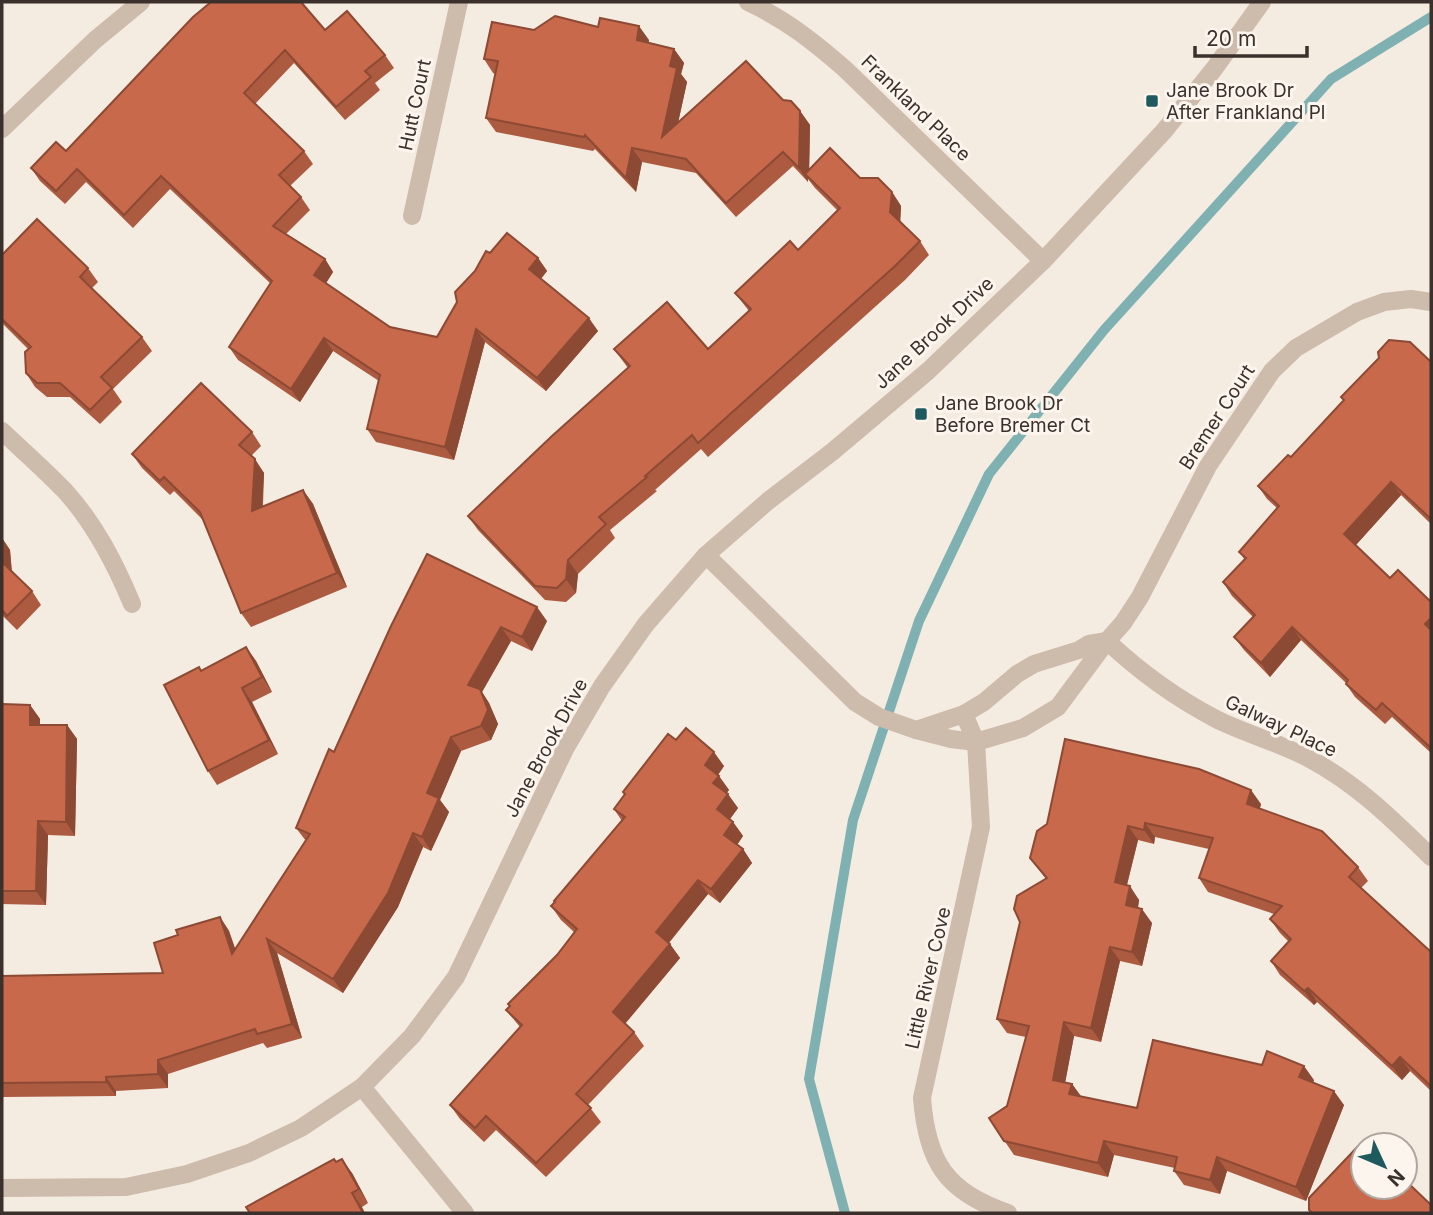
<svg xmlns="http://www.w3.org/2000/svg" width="1433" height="1215" font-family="Inter,sans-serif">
	<rect width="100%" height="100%" fill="#f4ebe1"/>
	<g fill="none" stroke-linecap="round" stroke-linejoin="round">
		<polyline stroke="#7fb0b2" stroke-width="10" points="845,1213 809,1079 853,820 919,621 989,474 1104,330 1331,79 1431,17"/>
		<g stroke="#cdbbac" stroke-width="18">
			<path d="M748,2C785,19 814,42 845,69L1043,261"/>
			<polyline points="2,129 95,40 141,2"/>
			<polyline points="412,216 459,2"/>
			<path d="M2,431C23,451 45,470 65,491C95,524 115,563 132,604"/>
			<polyline points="706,555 855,702 879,717 916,730 951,739 976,742 1023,728 1058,707 1107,641 1123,623 1140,597 1208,466 1272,371 1296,348 1357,312 1384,302 1411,299 1431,302"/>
			<path d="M1107,641C1141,673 1174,697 1216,719C1246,734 1280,743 1310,759C1357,784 1393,820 1431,857"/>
			<path d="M964,714L976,742L981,827L922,1098C927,1162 946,1192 1008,1213"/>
			<polyline points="916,730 964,714 984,702 1017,674 1034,664 1079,650 1089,644 1107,641"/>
			<polyline points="362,1087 465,1213"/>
			<polyline points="2,1188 126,1187 187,1174 249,1153 301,1128 362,1087 412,1036 456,977 565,749 602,686 646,624 706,555 768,501 832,452 928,371 1043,261 1164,131 1214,69 1262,2"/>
		</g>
	</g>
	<g fill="#ac5a40">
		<polygon points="325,30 385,55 394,68 375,83 380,90 345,120 294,63 255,104 304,151 313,164 290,186 301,197 310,210 286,234 325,259 333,272 326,283 390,327 437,337 475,271 490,253 538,258 547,271 541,279 598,331 546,391 485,342 454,460 376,442 367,429 379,381 333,351 300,402 238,360 229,347 271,284 170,189 133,228 86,182 65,204 40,181 31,168"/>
		<polygon points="534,30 649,40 648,43 674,49 684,63 681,74 687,82 678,122 783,100 800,111 810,125 809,170 860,178 892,192 901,206 900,222 920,241 929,255 905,280 708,457 701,449 655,490 657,491 610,530 615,538 578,574 576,593 566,602 545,600 478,530 468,516 628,368 614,349 708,349 749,311 735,293 798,250 838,211 815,188 808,179 808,182 793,166 736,217 696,173 642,162 636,192 595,149 593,151 496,132 486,118 495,74 493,73 484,59"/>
		<polygon points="2,255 88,268 98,282 92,288 142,337 152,351 113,389 122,402 100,424 70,397 47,397 35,387 26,373 28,349 2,323"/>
		<polygon points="1431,362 1431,524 1401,495 1356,545 1390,578 1431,602 1431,753 1392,717 1385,724 1355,697 1346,684 1346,683 1301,640 1270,677 1244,650 1234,637 1253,617 1232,596 1223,582 1245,560 1239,552 1277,508 1267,499 1258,486 1291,457 1344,401 1341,397"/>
		<polygon points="252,432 261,446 251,456 264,473 263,506 303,490 313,504 347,587 251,627 241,613 203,520 174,491 170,495 142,468 132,454"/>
		<polygon points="2,538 10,550 12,572 32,591 41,605 17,630 2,615"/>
		<polygon points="547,621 532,651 511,641 482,692 489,703 498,724 491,740 461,751 440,800 449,812 431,851 423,847 398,907 343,993 277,953 302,1038 267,1048 263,1043 168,1074 168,1088 116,1091 116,1096 2,1097 2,976 163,973 178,935 220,917 229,931 235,949 306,841 296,828 334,752 391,626"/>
		<polygon points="246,647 256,661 272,692 252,702 278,754 217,785 208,771 202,671"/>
		<polygon points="2,704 30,705 40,719 40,725 67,725 77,739 75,836 48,835 46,905 2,904"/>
		<polygon points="676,740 724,766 718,775 729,790 726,793 738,808 730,819 733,822 743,836 737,845 743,849 752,863 720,903 708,894 669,943 680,958 625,1024 634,1032 644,1046 588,1105 601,1122 546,1177 496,1130 484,1142 460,1119 450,1105 520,1027 506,1010 557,955 574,932 561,920 551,906 622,821 614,809 625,795 623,792"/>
		<polygon points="1261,804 1260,808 1358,867 1368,881 1361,888 1431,952 1431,1091 1410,1071 1402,1080 1317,1002 1314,1005 1280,975 1271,961 1289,942 1280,933 1270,919 1274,914 1208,892 1199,878 1209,849 1155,837 1154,844 1138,840 1127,885 1139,900 1138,908 1152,923 1142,966 1120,961 1101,1042 1074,1036 1065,1082 1072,1084 1081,1096 1137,1108 1314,1080 1313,1083 1344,1105 1306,1201 1227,1171 1220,1194 1184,1185 1174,1171 1175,1168 1114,1155 1108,1177 1014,1155 989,1118 1007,1106 1026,1037 1007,1033 997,1019 1046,879 1030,858 1037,831"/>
		<polygon points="336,1162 352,1173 368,1203 362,1207 250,1213"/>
	</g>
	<g fill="#8c4a34">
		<polygon points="639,26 649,40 647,54 637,40"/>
		<polygon points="674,49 684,63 681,74 687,82 672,151 662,137 670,66"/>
		<polygon points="800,111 810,125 809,177 805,174 808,179 808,182 799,168"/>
		<polygon points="632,148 642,162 636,192 626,178"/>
		<polygon points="892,192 901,206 900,226 890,212"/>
		<polygon points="538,258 547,271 538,282 529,269"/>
		<polygon points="325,259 333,272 323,288 314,275"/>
		<polygon points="589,318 598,331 546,391 537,378"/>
		<polygon points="476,329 485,342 454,460 445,447"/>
		<polygon points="324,338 333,351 300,402 291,389"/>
		<polygon points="255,459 264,473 261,525 252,511"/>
		<polygon points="1391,482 1401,495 1354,547 1344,534"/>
		<polygon points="303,490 313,504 347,587 337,573"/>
		<polygon points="2,538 10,550 12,576 2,562"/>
		<polygon points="568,560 578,574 576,593 566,579"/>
		<polygon points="537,607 547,621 532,651 522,637"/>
		<polygon points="1431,618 1431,633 1425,624"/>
		<polygon points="501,627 511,641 482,692 489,703 498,724 491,740 481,726 468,685"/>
		<polygon points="1292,627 1301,640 1270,677 1261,663"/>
		<polygon points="246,647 256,661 272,692 262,677"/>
		<polygon points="242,688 252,702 278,754 269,740"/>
		<polygon points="30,705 40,719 40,739 30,725"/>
		<polygon points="67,725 77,739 75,836 66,822"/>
		<polygon points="451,737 461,751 440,800 449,812 431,851 422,837 427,793"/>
		<polygon points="714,752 724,766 715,779 705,765"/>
		<polygon points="719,776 729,790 723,797 713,783"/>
		<polygon points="1251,790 1261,804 1257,818 1247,804"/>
		<polygon points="728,794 738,808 727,823 717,809"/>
		<polygon points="38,821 48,835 46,905 36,891"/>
		<polygon points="733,822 743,836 734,849 724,835"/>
		<polygon points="1145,823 1155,837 1154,844 1144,830"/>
		<polygon points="1128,826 1138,840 1124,896 1115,882"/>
		<polygon points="413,833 423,847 398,907 343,993 333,979"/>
		<polygon points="743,849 752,863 720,903 711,889"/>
		<polygon points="698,880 708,894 666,946 656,932"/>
		<polygon points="1130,886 1139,900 1136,919 1126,905"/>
		<polygon points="1142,909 1152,923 1142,966 1132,952"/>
		<polygon points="220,917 229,931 242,968 232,954"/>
		<polygon points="267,939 277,953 302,1038 292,1024"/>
		<polygon points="670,944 680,958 623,1026 613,1012"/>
		<polygon points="1110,947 1120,961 1101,1042 1091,1028"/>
		<polygon points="1308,988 1317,1002 1314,1005 1304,991"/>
		<polygon points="1064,1022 1074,1036 1063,1094 1053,1080"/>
		<polygon points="1400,1057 1410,1071 1402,1080 1392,1066"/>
		<polygon points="158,1060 168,1074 168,1088 158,1074"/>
		<polygon points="1304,1066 1314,1080 1309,1091 1299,1077"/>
		<polygon points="106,1077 116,1091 116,1096 106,1082"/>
		<polygon points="1072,1084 1082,1098 1069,1094"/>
		<polygon points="1334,1091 1344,1105 1306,1201 1296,1187"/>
		<polygon points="1104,1141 1114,1155 1108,1177 1098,1163"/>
		<polygon points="1217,1157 1227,1171 1220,1194 1210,1180"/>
		<polygon points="342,1159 352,1173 368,1203 359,1189"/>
		<polygon points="352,1193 362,1207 365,1213 363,1213"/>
	</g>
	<g fill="#c8694b" stroke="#8c4a34" stroke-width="2">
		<polygon points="211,2 301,2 325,30 347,11 385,55 365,71 371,77 336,107 285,50 244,93 304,151 279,175 301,197 273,226 325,259 314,275 390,327 437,337 457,302 455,292 475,271 486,251 490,253 507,233 538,258 529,269 589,318 537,378 476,329 445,447 367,429 380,375 324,338 291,389 229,347 272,281 161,176 124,215 77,169 56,191 31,168 56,142 66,151 193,17"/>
		<polygon points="555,16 598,27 600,18 639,26 637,40 674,49 670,66 677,68 662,137 746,61 783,100 791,101 800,111 799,168 783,152 726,203 686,159 632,148 626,178 585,135 584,137 486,118 498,61 484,59 492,22 534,30"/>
		<polygon points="830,148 860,178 878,178 892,192 890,212 920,241 895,266 698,443 692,435 645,476 647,477 599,517 606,524 568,560 566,579 557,588 535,586 468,516 552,436 630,366 614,349 667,302 708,349 751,309 735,293 790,241 798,250 840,208 805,174"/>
		<polygon points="37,219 88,268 80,277 142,337 101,377 112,388 90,410 60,383 37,383 26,373 25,352 31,347 2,319 2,255"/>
		<polygon points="1389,340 1410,342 1431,362 1431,519 1391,482 1344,534 1390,578 1398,570 1431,602 1431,618 1425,624 1431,630 1431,748 1382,703 1376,710 1346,684 1348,680 1292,627 1261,663 1234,637 1255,615 1223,582 1246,558 1239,552 1279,506 1258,486 1288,455 1291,457 1344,400 1341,397 1379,358 1378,352"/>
		<polygon points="201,383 252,432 239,445 255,459 252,511 303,490 337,573 241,613 200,512 164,477 160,481 132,454"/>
		<polygon points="2,554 2,562 32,591 7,616 2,610"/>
		<polygon points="427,554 537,607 522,637 501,627 468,685 480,689 488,710 481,726 451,737 427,793 439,798 422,837 413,833 388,893 333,979 267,939 292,1024 257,1034 255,1029 158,1060 158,1074 106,1077 106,1082 2,1083 2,976 163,973 154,943 178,935 176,930 220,917 232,954 310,834 296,828 329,749 334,752 391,626"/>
		<polygon points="246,647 262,677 242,688 269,740 208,771 164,685 199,667 201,671"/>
		<polygon points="2,704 30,705 30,725 67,725 66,822 38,821 36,891 2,891"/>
		<polygon points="686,728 714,752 705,765 719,776 713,783 728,794 717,809 733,822 724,835 743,849 711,889 698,880 656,932 670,944 613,1012 634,1032 576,1094 591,1108 536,1163 486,1116 475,1128 450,1105 522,1025 506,1010 510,1006 508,1004 557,955 577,929 551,906 555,902 554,901 625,817 614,809 625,794 623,792 668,734 676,740"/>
		<polygon points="1065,739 1199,769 1251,790 1247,804 1322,831 1358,867 1349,877 1431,952 1431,1086 1400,1057 1392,1066 1308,988 1304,991 1271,961 1291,939 1270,919 1282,906 1199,878 1213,838 1145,823 1144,830 1128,826 1115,882 1130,886 1126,905 1142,909 1132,952 1110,947 1091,1028 1064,1022 1053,1080 1072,1084 1069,1094 1137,1108 1153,1040 1262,1065 1267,1051 1304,1066 1299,1077 1334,1091 1296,1187 1217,1157 1210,1180 1174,1171 1177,1157 1104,1141 1098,1163 1004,1141 989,1118 1007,1106 1029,1026 997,1019 1020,922 1014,909 1017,896 1047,878 1030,858 1037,831 1047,824"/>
		<polygon points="1363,1141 1367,1145 1363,1145 1363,1187 1405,1187 1405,1180 1431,1205 1431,1213 1312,1213 1309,1210 1309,1198"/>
		<polygon points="334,1159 336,1162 342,1159 359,1189 352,1193 363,1213 250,1213 246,1207"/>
	</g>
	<g fill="#1f5a5e" stroke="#fbf5ee" stroke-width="2.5">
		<rect x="1145" y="94" width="14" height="14" rx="3.5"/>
		<rect x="914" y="407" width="14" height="14" rx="3.5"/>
	</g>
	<g text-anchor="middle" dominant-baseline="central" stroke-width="6" stroke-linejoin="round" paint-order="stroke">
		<g font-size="19" fill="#3b302b" stroke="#fbf5ee" text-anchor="start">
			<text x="1166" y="90">Jane Brook Dr<tspan x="1166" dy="22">After Frankland Pl</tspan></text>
			<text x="935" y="403">Jane Brook Dr<tspan x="935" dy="22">Before Bremer Ct</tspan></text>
		</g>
		<g font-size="19" fill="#3b302b" stroke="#fbf5ee">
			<text transform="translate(415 105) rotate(-78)">Hutt Court</text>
			<text transform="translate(916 108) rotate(44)">Frankland Place</text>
			<text transform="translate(934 333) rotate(-43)">Jane Brook Drive</text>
			<text transform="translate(1217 417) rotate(-57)">Bremer Court</text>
			<text transform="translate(1281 726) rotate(25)">Galway Place</text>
			<text transform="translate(546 748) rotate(-62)">Jane Brook Drive</text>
			<text transform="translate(928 978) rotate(-77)">Little River Cove</text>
		</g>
	</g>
	<rect width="1433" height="1215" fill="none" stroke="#3b302b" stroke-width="7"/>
	<g transform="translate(1384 1166) rotate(134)"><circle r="33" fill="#fbf5ee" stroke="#aea6a0" stroke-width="2"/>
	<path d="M0-5L12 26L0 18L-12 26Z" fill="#1f5a5e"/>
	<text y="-10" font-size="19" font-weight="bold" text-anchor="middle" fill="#3b302b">N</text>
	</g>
	<path d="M1195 46v10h112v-10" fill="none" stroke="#3b302b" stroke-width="3.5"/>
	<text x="1206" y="46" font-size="21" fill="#3b302b" stroke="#fbf5ee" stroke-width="5" paint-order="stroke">20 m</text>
</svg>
